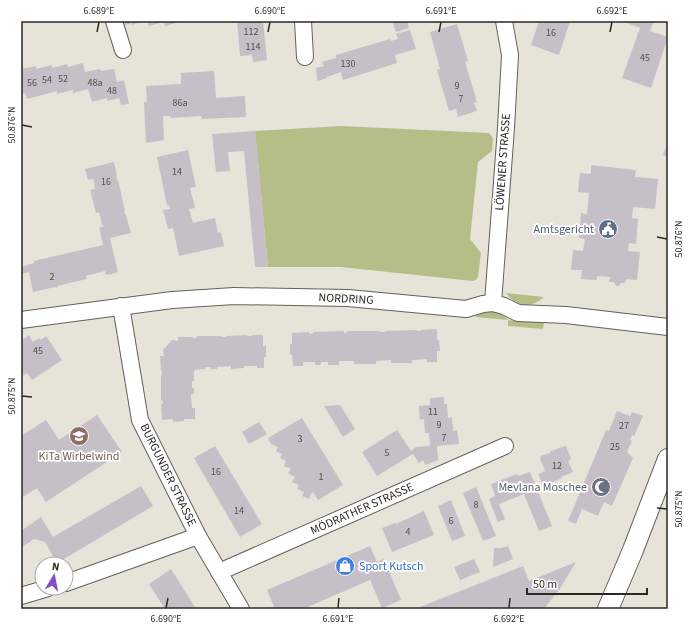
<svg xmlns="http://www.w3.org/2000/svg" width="689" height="630" font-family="'Source Sans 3',sans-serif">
	<rect width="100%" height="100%" fill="#e6e3d9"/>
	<g fill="#b5be86">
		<polygon points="341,126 489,133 493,138 492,151 478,162 470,239 481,253 478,277 476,280 473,281 341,267 268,267 255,131"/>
		<path d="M506,293L544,297C530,309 517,307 506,293Z"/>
		<path d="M486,310C497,311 501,311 508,320L544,323L543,329L508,326V320L475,317L480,313Z"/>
	</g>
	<g fill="#c7bfc7">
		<polygon points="124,21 143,21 132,25 132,23 125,25"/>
		<polygon points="147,21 183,21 165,26 164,22 149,26"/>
		<polygon points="237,21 263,21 267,60 253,62 252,55 240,56"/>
		<polygon points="392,21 407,21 409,28 396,32"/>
		<polygon points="539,21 570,21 559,55 531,45"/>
		<polygon points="622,21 654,21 650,31 668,37 651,88 622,78 640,28"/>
		<polygon points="457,24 468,61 465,62 477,102 474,103 477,111 458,117 456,109 449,111 437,70 440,69 430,32"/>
		<polygon points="410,30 416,49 395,55 397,63 343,80 341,72 327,77 327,78 317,81 316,68 324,66 322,62 336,58 336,55 390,39 391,41 398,39 396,34"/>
		<polygon points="83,63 85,72 100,69 101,71 114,69 117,82 124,80 129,104 121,105 119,98 107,101 107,98 92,102 88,89 73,93 73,90 57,94 57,91 27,99 25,93 21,94 21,69 36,66 36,69 52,65 52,68 67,64 68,67"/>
		<polygon points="214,71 216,98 245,96 246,117 202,119 201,116 171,118 170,116 163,116 164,140 146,143 144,102 147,102 146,86 181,84 181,73"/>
		<polygon points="255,131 257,149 268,267 255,267 244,151 228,152 230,171 216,172 212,134"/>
		<polygon points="668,142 668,157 663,155"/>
		<polygon points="188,150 196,187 190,188 195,208 189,209 193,223 215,218 218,233 221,232 224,246 179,256 173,228 168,229 163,210 170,209 169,205 167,205 157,157"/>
		<polygon points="114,162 117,176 116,176 117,181 118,180 125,211 124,212 126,216 131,233 110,238 118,272 108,275 108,274 106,275 105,271 86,276 87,279 57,286 58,287 55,288 55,287 33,292 29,272 21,274 21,267 34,263 34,261 103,245 99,227 103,227 99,212 96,213 90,190 95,189 94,183 93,179 88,180 85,169"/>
		<polygon points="591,165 636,170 635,177 658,179 655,209 633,207 632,218 638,219 636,244 629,243 628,251 640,252 637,280 626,279 625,283 621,283 619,286 616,286 614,282 609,282 610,277 597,276 597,280 581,279 582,270 571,270 573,250 583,251 585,239 579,238 581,213 587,214 589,193 578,192 580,173 591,174"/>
		<polygon points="437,329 437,340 439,340 440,351 437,351 437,362 427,362 427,359 412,360 412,363 391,363 391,360 376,361 376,364 354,364 354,361 339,361 339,365 328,365 328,362 321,362 321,365 315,365 315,362 303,362 303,366 293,366 292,355 290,355 290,344 292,344 292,333 309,332 309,334 314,333 313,332 344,331 344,333 348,332 348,331 380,331 380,332 385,332 385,331 417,330 417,331 421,331 421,330"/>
		<polygon points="29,335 33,342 39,338 41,340 46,336 62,360 32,380 27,373 21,377 21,341"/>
		<polygon points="247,335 247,336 252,336 252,335 263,335 263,346 266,346 266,357 264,357 264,368 257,368 257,366 244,366 244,368 231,369 231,366 217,367 217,369 211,369 211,367 205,367 205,369 195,370 194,371 194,381 192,381 192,388 194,388 194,394 191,394 192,408 195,408 195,419 184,419 184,421 173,422 173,419 162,420 161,404 163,404 162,400 161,400 161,375 162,375 162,370 161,371 160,356 164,356 163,350 172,340 178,341 178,337 193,337 193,338 197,338 197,336 221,336 221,337 226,337 226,336"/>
		<polygon points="444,397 444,404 447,404 448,418 452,417 453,431 457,430 459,444 437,446 438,460 426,465 423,460 419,463 413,454 377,476 362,452 397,430 411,451 416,447 430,446 429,433 425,433 424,419 420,420 419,406 430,405 430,398"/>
		<polygon points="340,405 355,429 343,437 324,406"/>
		<polygon points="617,411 630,416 632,412 643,416 634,436 632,435 630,440 632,441 627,452 633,458 612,506 604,502 598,516 582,509 576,524 568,521 606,430 609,431"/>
		<polygon points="97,415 122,452 46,502 37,488 21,498 21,436 46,420 59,440"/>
		<polygon points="302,418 343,485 318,500 313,492 311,494 309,499 302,496 304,492 297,489 299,485 292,482 295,477 288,473 291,469 284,466 286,461 280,458 282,454 276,451 278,447 271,444 268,438"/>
		<polygon points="259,422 267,434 249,444 242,432"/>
		<polygon points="215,446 262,524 240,537 194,458"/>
		<polygon points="565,446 566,446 571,459 568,461 573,472 561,477 562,478 551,483 553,486 545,490 538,474 545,471 540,458 541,456 550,453 551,451"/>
		<polygon points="530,472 552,526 539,531 524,494 499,504 505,519 498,522 489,499 495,496 491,484 517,474 518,476"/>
		<polygon points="141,486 153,506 57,563 45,542 34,539 21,548 21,531 41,517 53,537"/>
		<polygon points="476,487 496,536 483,541 463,493"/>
		<polygon points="451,500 465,536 452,541 438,506"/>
		<polygon points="424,511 434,535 392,552 382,528 395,523 396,524"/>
		<polygon points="370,546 377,562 384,559 401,600 382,608 370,580 303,609 275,609 267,590"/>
		<polygon points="508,546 513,559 493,567 494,548 501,548"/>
		<polygon points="474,559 480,572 460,580 454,567"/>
		<polygon points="576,562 561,587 544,609 415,609 523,566 529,581"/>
		<polygon points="171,569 196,609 165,609 149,584"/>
	</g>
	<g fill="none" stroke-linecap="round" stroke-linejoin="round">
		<defs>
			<g id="minor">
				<polyline points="114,21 123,50"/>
				<polyline points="303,21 305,57"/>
				<polyline points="493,303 506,128 510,55 504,21"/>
				<polyline points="121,306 140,420 198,536 241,609"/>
				<polyline points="21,320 172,300 234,296 348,298 466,309 483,304 493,303 504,306 518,313 566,315 668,327"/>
				<polyline points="219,572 505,446"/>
				<polyline points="66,583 198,536"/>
				<polyline points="21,596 48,588"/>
			</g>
			<polyline id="tertiary" points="608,609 633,550 668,459"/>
		</defs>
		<use href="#minor" stroke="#636158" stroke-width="18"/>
		<use href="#tertiary" stroke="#636158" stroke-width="22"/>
		<use href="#minor" stroke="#fff" stroke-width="16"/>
		<use href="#tertiary" stroke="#fff" stroke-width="20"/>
	</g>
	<path fill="none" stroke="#2a2925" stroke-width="1.5" d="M97,32L99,22M268,32L270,22M439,32L441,22M610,32L612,22M22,125L32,127M657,237L667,239M22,396L32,397M657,508L667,509M166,608L168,598M338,608L339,598M509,608L510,598"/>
	<defs>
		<symbol id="civic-disc" viewBox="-11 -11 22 22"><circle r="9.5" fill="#5c6f8a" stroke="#fff"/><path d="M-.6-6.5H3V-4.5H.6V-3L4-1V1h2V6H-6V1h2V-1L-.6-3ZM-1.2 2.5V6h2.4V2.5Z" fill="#fff"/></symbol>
		<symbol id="school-disc" viewBox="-11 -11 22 22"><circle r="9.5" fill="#8d6e63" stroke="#fff"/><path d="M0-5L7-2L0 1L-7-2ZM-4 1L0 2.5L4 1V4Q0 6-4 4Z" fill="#fff"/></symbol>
		<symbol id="mosque-disc" viewBox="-11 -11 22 22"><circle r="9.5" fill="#6b7280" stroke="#fff"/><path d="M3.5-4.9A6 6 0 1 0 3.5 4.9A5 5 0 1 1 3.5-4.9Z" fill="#fff"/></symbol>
		<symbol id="shop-disc" viewBox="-11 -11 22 22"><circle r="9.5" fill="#3f7fe0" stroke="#fff"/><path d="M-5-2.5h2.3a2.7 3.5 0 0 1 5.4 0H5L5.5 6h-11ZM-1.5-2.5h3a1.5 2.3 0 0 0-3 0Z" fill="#fff"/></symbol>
	</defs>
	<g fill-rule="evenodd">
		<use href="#civic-disc" x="597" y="218" width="22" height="22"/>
		<use href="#school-disc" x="68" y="425" width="22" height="22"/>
		<use href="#mosque-disc" x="590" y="476" width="22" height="22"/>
		<use href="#shop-disc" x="334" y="555" width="22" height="22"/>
	</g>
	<g text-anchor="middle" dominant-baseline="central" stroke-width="3.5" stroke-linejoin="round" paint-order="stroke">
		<g font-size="10" fill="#514e4e">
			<text x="251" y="32">112</text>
			<text x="551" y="33">16</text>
			<text x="253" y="47">114</text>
			<text x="645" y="58">45</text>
			<text x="348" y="64">130</text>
			<text x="63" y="79">52</text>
			<text x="47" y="80">54</text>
			<text x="32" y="83">56</text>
			<text x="95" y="83">48a</text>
			<text x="457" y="86">9</text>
			<text x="112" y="91">48</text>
			<text x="461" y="99">7</text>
			<text x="180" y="103">86a</text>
			<text x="177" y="172">14</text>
			<text x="106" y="182">16</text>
			<text x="52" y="277">2</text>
			<text x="38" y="351">45</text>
			<text x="433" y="412">11</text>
			<text x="439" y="425">9</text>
			<text x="624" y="426">27</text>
			<text x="444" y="438">7</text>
			<text x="300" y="439">3</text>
			<text x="615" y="447">25</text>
			<text x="387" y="453">5</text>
			<text x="557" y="466">12</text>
			<text x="216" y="472">16</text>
			<text x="321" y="477">1</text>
			<text x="476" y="505">8</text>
			<text x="239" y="511">14</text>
			<text x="451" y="521">6</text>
			<text x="408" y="532">4</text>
		</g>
		<g font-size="12" fill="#2a2925" stroke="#fff">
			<text transform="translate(503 162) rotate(-86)">LÖWENER STRASSE</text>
			<text transform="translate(346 299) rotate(3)">NORDRING</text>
			<text transform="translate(168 475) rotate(64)">BURGUNDER STRASSE</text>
			<text transform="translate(362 509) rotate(-24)">MÖDRATHER STRASSE</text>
		</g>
		<g font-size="12" fill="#4e5e75" stroke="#fff" text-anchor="end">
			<text x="594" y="229">Amtsgericht</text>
		</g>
		<g font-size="12" fill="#785e54" stroke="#fff">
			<text x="79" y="456">KiTa Wirbelwind</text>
		</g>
		<g font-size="12" fill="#5b616d" stroke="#fff" text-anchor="end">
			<text x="587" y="487">Mevlana Moschee</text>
		</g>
		<g font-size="12" fill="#366cbe" stroke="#fff" text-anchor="start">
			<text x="359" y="566">Sport Kutsch</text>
		</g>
	</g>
	<rect width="689" height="630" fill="none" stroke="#ffffff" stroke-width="44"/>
	<g transform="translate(54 576) rotate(10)"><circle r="19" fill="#ffffff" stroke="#aaa9a8"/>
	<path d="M0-3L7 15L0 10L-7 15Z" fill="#814fc7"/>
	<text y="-6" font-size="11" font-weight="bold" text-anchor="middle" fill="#2a2925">N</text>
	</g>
	<path d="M527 588v6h120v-6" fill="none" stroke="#2a2925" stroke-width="2"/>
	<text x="533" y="588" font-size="12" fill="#2a2925" stroke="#ffffff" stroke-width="3" paint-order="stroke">50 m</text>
	<rect x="22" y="22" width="645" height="586" fill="none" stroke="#2a2925" stroke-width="1.5"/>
	<g font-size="10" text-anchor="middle" fill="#2a2925">
		<text x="99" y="14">6.689°E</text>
		<text x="270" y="14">6.690°E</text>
		<text x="441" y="14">6.691°E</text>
		<text x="612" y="14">6.692°E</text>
		<text transform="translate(11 125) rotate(-90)" y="4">50.876°N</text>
		<text transform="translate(678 239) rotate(-90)" y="4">50.876°N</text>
		<text transform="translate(11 396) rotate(-90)" y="4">50.875°N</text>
		<text transform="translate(678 509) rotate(-90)" y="4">50.875°N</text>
		<text x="166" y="622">6.690°E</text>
		<text x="338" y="622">6.691°E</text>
		<text x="509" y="622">6.692°E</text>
	</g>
</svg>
